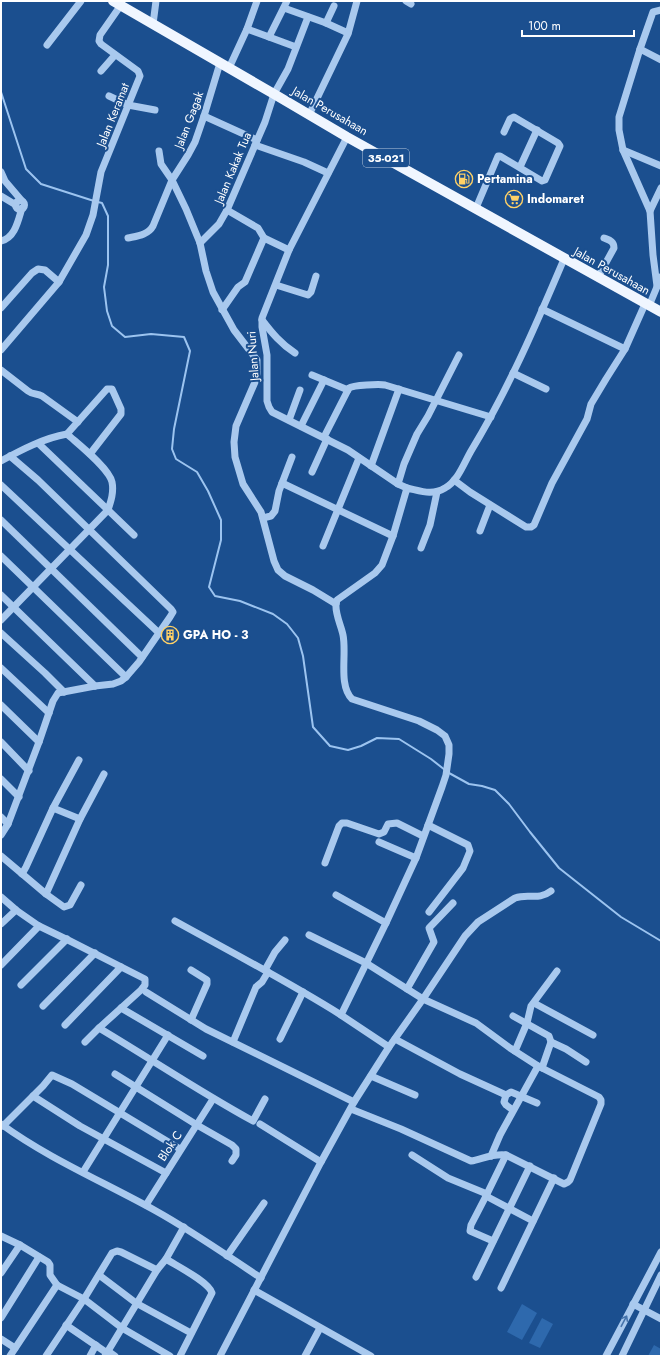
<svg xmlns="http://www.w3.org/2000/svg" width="662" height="1357" font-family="Jost,sans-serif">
	<rect width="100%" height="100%" fill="#1b4f8f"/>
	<g fill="#2e69ad">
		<polygon points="522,1304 537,1313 522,1340 507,1332"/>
		<polygon points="542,1318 553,1324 540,1348 529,1343"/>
		<polygon points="654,1345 661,1349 661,1356 648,1356"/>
	</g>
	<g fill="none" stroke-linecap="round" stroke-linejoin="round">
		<g stroke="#9cc4f0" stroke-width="2">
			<polyline points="1,92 26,169 41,184 94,201"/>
			<polyline points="98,202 102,203 108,216 108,265 104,287 107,311 112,326 125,337 151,334 184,337 190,351 174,429 172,449 176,459 197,472 208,491 221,520 221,540 209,587 215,596 240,601 273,614 287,624 298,638 303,656 313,727 330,746 348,750 361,746 377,738 399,739 431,759 445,770"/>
			<polyline points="449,773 469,784 482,786 495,790 509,804 530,832 559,868 621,917 661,941"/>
		</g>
		<g stroke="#a9c9ee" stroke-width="7">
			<polyline points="406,1 411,4"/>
			<polyline points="284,8 326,23 348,33"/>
			<polyline points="326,23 334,6"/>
			<polyline points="153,24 156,1"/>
			<polyline points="247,29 269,37 287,1"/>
			<polyline points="269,37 296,47"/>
			<polyline points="47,45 81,1"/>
			<polyline points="640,49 653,12 661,10"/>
			<polyline points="229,68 247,29 257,1"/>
			<polyline points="101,71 115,55"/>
			<polyline points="109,96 128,105 155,110"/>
			<polyline points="309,115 348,34 357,1"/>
			<polyline points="204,116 257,140"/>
			<polyline points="347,137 289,250 262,318 262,327 267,355 267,401 269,407 272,412 348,450 398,484 407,488"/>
			<polyline points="255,145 304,162 328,173"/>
			<polyline points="623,150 661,166"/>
			<polyline points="159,151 161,164 172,180 186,209 200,243 206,271 213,292 234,330 257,360 257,374 255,382 236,426 234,442 235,457 243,484 261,512 274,561 278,570 285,576 313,590 336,604"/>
			<polyline points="520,167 537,130"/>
			<polyline points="1,172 5,181 22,201"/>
			<polyline points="1,196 16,205"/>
			<circle cx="20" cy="205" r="4.5"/>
			<polyline points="476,208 498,156 500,156 542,181 545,180 560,146 558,143 514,117 510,119 504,132"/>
			<polyline points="227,210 258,228 264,238 289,250"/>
			<polyline points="650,211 661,188"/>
			<path d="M128,238C137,236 148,235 153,226L172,180L188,155L195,142L204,116L220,63"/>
			<path d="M1,241C15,238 18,221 22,208"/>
			<polyline points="200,243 219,224 227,210 265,122 274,94 288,69 308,17"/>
			<path d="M598,277L614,248C614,241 609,240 604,238"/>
			<polyline points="59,282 86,235 93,215 101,172 140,76 138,71 101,44 99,41 100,35 121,5"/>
			<polyline points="276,285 308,295 311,292 316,276"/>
			<polyline points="657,286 653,255 650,211 623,150 619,130 619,117 640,49 661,60"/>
			<polyline points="649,306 661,277"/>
			<polyline points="1,308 32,273 38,269 45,270 59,282 1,350"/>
			<polyline points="542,309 625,349"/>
			<polyline points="222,310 238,287 245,282 264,238"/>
			<path d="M262,320C272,333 281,344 295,353"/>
			<path d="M1,370L28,391C33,395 37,393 42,396L78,422"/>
			<polyline points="513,373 546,389"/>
			<polyline points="312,375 348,390"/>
			<polyline points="289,420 300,390"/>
			<polyline points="301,426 324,380"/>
			<polyline points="67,434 107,389 112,389 121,409 121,414 90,454"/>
			<path d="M324,437L349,388C353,385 380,384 385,385L491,417"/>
			<path d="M1,461C21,450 44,438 67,434C78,444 109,468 112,482C114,492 111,501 108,510L38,443"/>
			<polyline points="371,466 399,389"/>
			<polyline points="312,472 327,439"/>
			<polyline points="454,480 470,492 526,527 531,527 534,525 552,483 587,419 591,404 606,379 625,349 645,304"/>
			<polyline points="282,483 393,536"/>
			<polyline points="398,484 404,464 417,434 428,416 459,355"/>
			<polyline points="1,485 159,633"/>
			<polyline points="263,518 271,516 275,511 279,491 292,457"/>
			<polyline points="1,520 142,657"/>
			<polyline points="480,531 490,505"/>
			<polyline points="323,546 359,458"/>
			<polyline points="421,548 430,525 437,492"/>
			<polyline points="1,556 126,677"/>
			<polyline points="1,595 95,686"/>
			<polyline points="1,620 108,510 134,535"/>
			<polyline points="1,633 45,673 64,692"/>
			<polyline points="1,668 49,713"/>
			<polyline points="1,705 39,742"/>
			<polyline points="1,742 29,771"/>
			<polyline points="1,779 19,797"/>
			<polyline points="53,808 80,819"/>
			<polyline points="1,817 8,824"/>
			<polyline points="428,825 468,845 470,851 463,868 429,912"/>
			<polyline points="1,835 8,824 39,742 53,701 58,693 95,686 113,684 121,681 126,677 139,662 170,617 173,612 171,609 38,480 10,456"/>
			<polyline points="379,842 416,858"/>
			<polyline points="1,856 46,894 64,907 70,905 81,885"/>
			<polyline points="325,863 339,826 342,823 347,823 379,834 384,832 388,824 397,823 423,836"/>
			<polyline points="22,874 26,867 53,808 79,760"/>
			<polyline points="46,894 80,819 104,774"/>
			<polyline points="336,895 386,923"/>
			<path d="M1,897L16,910L39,926L70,941L145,979V985L141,990L99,1028C151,1059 200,1092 253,1121L265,1099"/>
			<path d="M175,921C231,952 287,981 341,1015"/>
			<polyline points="1,924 16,910"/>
			<path d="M309,935L366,963L423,999L476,1023L510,1048L538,1066L599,1097L601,1100V1104L570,1180L568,1182L564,1184L506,1155C494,1153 482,1159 471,1161L401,1129L351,1109"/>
			<polyline points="1,965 39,926"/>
			<polyline points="265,970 275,952 285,940"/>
			<polyline points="21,985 67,939"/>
			<polyline points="407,989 434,942 429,928 453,903"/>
			<polyline points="146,992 206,1029 354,1102"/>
			<polyline points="534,1003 593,1035"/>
			<polyline points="43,1006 95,953"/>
			<polyline points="121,1008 203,1056"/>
			<polyline points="513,1016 549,1036 551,1042 542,1068"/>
			<polyline points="191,1020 207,984 207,980 191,970"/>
			<polyline points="65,1025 121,967"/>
			<polyline points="280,1039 303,992"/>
			<polyline points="395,1039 460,1074 506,1095"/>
			<polyline points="85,1042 99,1028"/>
			<polyline points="233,1042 256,987 262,982 268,972"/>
			<polyline points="551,1042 566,1049 586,1062"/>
			<path d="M389,1047L341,1015L386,923L416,858L442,787L446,775L449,754V745L445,736L437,730L419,721L352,699C338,685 347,654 343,635C341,625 335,614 336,604L337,600L375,573L382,565L393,536L407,488C421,491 432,496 445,488C458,481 464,463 471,451C508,390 536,325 564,259"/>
			<polyline points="515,1051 527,1023 531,1006 557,971"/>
			<polyline points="115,1074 197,1125 232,1145 236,1149 236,1155 232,1161"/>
			<polyline points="371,1076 415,1095"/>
			<polyline points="33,1096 80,1126 166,1173"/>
			<polyline points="513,1110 506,1105 504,1102 506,1095 511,1092 537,1103"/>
			<path d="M1,1124C49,1159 104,1182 156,1211C192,1231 226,1255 261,1278"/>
			<polyline points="260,1124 321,1162"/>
			<polyline points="3,1126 43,1086 52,1075 72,1084 180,1149"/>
			<polyline points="412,1155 448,1178 487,1194"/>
			<polyline points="491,1156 500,1135 538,1066"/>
			<polyline points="83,1172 168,1035"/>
			<polyline points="486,1196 533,1221"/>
			<polyline points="146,1205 213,1099"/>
			<polyline points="1,1236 20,1245 48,1262 50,1265 50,1275 57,1285 84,1299 122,1328 170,1356"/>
			<polyline points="493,1241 470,1231 471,1225 486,1196 506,1155"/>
			<polyline points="227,1256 264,1203"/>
			<path d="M166,1259C177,1266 209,1282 212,1293L180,1356"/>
			<polyline points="1,1273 20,1245"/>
			<polyline points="99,1275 136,1303 191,1333"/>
			<polyline points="476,1277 530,1166"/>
			<polyline points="501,1288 554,1178"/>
			<polyline points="254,1290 371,1356"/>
			<polyline points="633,1304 661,1319"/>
			<polyline points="1,1318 39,1257"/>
			<polyline points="66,1325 107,1353"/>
			<polyline points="1,1339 15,1348"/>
			<polyline points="108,1351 115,1356"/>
			<polyline points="10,1356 57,1285"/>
			<polyline points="46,1356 84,1299 112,1253 117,1251 121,1252 157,1270"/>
			<polyline points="90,1356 96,1345"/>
			<polyline points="105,1356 157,1270 166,1259 184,1227"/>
			<path d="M220,1356L321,1162L354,1102L389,1047L423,999L465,936L478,922L515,898C529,893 538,901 551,891"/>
			<polyline points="305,1356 320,1328"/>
			<polyline points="606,1356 661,1252"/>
			<polyline points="622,1356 661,1275"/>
		</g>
		<polyline stroke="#f0f6ff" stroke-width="10" points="113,1 274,94 347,137 661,312"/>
	</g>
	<defs><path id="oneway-shaft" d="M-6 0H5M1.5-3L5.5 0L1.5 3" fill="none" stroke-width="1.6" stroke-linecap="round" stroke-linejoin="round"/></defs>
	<use stroke="#4674ac" href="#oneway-shaft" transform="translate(624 1321) rotate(-62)"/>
	<defs>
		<symbol id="fuel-ring" viewBox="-11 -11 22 22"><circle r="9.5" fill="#1b4f8f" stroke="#ffd166" stroke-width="1.5"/><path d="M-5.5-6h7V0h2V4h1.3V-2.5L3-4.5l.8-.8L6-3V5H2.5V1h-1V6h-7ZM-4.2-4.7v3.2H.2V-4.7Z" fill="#ffd166"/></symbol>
		<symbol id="supermarket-ring" viewBox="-11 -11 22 22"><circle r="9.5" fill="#1b4f8f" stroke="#ffd166" stroke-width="1.5"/><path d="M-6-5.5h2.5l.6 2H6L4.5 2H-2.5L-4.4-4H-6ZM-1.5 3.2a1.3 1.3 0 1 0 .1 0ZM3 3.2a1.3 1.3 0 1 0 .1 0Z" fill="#ffd166"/></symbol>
		<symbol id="building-ring" viewBox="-11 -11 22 22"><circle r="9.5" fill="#1b4f8f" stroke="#ffd166" stroke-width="1.5"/><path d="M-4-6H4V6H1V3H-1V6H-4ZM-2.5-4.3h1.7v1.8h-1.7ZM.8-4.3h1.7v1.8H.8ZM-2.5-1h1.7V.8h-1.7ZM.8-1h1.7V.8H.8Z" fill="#ffd166"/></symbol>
	</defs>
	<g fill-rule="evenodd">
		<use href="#fuel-ring" x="454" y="169" width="20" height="20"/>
		<use href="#supermarket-ring" x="504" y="189" width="20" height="20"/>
		<use href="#building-ring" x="160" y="625" width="20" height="20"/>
	</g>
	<g text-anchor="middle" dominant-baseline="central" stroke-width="4" stroke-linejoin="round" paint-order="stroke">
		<rect fill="#1b4f8f" stroke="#bbcadd" stroke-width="1" x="363" y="149" width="46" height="18" rx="3"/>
		<g font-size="11" font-weight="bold" fill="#fff">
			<text x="386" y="158">35-021</text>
		</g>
		<g font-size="12" fill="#fff" stroke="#1b4f8f">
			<text transform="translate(330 111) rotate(30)">Jalan Perusahaan</text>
			<text transform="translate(113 115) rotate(-68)">Jalan Keramat</text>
			<text transform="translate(189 120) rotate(-69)">Jalan Gagak</text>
			<text transform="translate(233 168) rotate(-67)">Jalan Kakak Tua</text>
			<text transform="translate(612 271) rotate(29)">Jalan Perusahaan</text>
			<text transform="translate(253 356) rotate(-94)">Jalan Nuri</text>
			<text transform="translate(170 1146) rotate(-57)">Blok C</text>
		</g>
		<g font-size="12" font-weight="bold" fill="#fff" stroke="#1b4f8f" text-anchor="start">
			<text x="477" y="179">Pertamina</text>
			<text x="527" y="199">Indomaret</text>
			<text x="183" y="635">GPA HO - 3</text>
		</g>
	</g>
	<rect width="662" height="1357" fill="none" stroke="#ffffff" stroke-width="4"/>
	<path d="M522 30v6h112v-6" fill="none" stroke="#ffffff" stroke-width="2"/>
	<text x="528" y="30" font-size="12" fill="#ffffff" stroke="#1b4f8f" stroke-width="3" paint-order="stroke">100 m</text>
</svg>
